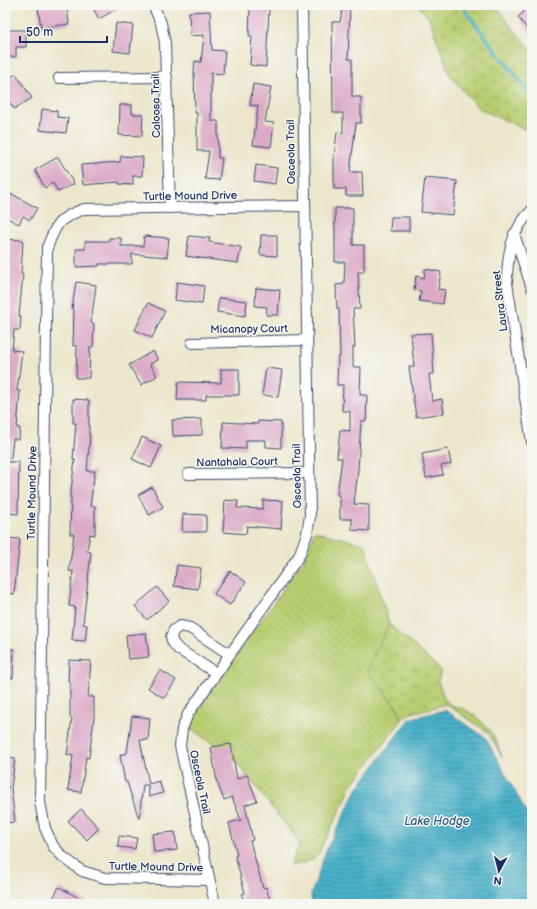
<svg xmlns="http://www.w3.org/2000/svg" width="537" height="909" font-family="'Balsamiq Sans',sans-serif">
	<defs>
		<pattern id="wetland-marsh" width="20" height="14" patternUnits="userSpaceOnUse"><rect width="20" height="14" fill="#b9cd70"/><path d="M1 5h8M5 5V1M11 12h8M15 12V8" fill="none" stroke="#9eb063"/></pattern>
		<pattern id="park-dots" width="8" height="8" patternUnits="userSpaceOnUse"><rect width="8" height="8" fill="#b9cd70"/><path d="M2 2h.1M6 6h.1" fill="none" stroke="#9eb063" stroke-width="1.8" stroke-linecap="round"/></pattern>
		<pattern id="water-rules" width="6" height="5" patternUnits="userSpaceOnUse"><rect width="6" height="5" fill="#4ab1c9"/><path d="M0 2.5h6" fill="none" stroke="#3d90a6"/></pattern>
	</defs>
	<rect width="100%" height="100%" fill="#f6f6f2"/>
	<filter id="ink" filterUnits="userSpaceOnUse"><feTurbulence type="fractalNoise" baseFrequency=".025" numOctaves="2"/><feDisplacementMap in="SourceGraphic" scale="8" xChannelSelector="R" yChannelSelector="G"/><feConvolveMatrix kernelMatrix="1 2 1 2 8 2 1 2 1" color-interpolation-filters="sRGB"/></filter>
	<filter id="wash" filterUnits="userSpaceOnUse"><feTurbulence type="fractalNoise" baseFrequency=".012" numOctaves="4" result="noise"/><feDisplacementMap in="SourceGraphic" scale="16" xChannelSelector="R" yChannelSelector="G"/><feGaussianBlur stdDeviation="0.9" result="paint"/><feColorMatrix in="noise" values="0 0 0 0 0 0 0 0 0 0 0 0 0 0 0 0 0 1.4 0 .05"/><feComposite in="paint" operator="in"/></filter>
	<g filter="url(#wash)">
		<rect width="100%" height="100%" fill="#ece7cc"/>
		<g fill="url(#wetland-marsh)" stroke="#6a7e67">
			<polygon points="418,5 497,5 506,20 532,50 532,133 478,108 450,75 429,18"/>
			<polygon points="389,624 441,670 438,681 444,698 451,705 464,709 477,717 487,727 495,738 502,757 488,732 446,704 408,714 401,721 399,710 368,672 372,658"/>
		</g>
		<path fill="url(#park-dots)" stroke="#6a7e67" d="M314,531L365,544L389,624L372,658L368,672L399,710L401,721L349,789L347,796L322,846C316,863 306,862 290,866L300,843L232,756L189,728L193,717L304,560L313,537Z"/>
		<polygon fill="url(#water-rules)" stroke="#327094" points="445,710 485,737 528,815 532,845 532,904 312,904 311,895 327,848 358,788 409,719"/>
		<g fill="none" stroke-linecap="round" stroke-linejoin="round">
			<polyline stroke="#4ab1c9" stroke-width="3.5" points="461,5 500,56 532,95"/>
		</g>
		<g id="blocks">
			<g fill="#dcaac7">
				<polygon points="67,5 69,24 41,28 38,8"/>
				<polygon points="91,5 123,5 99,19"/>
				<polygon points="343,5 350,5 348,59 352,59 352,97 361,97 361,123 356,123 350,172 362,172 363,196 346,196 346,189 334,189 334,157 337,132 343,133 343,113 333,113 332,22 340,22"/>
				<polygon points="518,5 532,5 532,35 518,17 524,12"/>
				<polygon points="250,8 269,9 266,67 250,65 252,36 249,36"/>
				<polygon points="210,11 212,50 225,51 223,74 211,73 211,121 218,121 218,158 222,158 219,180 205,179 209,151 197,151 197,113 195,113 194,72 195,61 201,62 204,35 190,36 189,12"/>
				<polygon points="116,23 133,25 130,53 113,51"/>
				<polygon points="5,30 26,30 26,47 16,47 16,57 5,57"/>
				<polygon points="16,74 32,98 14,109 5,95 5,81"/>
				<polygon points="253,84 271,87 265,122 274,123 271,147 253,145 258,106 250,105"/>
				<polygon points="120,105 132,105 132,114 143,114 142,136 119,135"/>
				<polygon points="42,109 57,111 57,117 68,118 66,133 40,130"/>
				<polygon points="121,156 143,157 142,176 133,176 133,185 119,184 119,182 83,185 81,165 120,162"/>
				<polygon points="58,157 74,184 58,192 53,183 45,188 35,170"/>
				<polygon points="256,165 277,168 275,184 254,181"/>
				<polygon points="425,178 457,181 453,215 421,212"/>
				<polygon points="12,194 37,208 30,220 23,216 19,224 5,217 5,206"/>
				<polygon points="335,208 353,208 353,245 364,245 364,272 358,272 360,309 353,309 355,347 353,347 353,367 361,367 360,395 367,395 366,421 361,421 358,470 354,504 369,505 369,531 352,530 352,519 340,519 340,496 337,495 342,458 337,458 340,430 350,431 350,411 342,411 343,385 337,385 338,357 340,357 339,309 337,309 336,285 344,284 345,262 335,262"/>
				<polygon points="391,217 409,217 409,231 390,231"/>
				<polygon points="261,235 277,235 277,256 260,255"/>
				<polygon points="144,236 169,238 167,257 132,254 132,264 99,264 99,266 76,267 76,249 85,249 85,241 109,241 109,238 121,238 121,246 143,246"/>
				<polygon points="189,236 210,238 209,242 241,247 238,263 186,256"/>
				<polygon points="5,239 23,240 21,274 23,274 19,316 21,316 20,330 14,330 12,350 22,351 17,391 20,391 17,428 20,428 19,439 13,439 11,458 5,457"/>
				<polygon points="425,269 441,272 438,289 445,290 443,304 419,301 421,291 414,290 416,276 424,278"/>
				<polygon points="76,282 96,285 91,323 94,323 93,347 90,347 89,378 76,378 77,346 73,346 74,310 72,309"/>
				<polygon points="177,282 204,286 202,304 175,300"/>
				<polygon points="256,288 280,290 278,315 266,315 267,307 255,306"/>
				<polygon points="219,298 247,301 245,316 217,312"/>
				<polygon points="148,303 165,311 152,338 135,330"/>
				<polygon points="431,333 434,374 429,374 432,401 442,399 444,413 416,417 409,367 414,367 411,334"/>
				<polygon points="153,351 158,360 150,364 157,376 141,385 129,365"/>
				<polygon points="266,368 282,370 278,397 262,395"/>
				<polygon points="221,369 239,369 239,395 206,395 206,400 177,400 178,382 221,383"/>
				<polygon points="73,399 89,400 89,435 90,435 87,471 95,471 90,506 95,506 95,535 90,534 87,551 91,552 83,624 87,625 85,641 72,640 75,607 69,606 73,571 69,571 74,534 70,534 71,497 70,497 75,460 73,459 76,423 73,423"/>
				<polygon points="202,419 202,435 173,436 172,420"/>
				<polygon points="258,421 281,422 281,448 266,447 266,440 246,440 246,449 222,448 223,422 258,424"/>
				<polygon points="142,437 161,446 151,468 132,459"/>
				<polygon points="448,449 451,464 441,466 443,475 426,478 422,454"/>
				<polygon points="5,462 19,462 18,514 5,513"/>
				<polygon points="152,487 163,507 149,515 138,495"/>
				<polygon points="225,500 238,501 237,508 263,509 263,500 283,501 281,529 247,526 246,534 223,532"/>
				<polygon points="183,514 206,515 206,532 182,532"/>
				<polygon points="5,538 20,539 14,594 5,593"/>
				<polygon points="177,565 201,568 198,589 174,586"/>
				<polygon points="230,571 246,582 230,605 214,594"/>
				<polygon points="157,587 169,601 147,620 135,606"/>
				<polygon points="146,633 149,657 128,659 126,635"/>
				<polygon points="5,649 14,649 13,678 5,678"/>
				<polygon points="69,660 91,661 88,697 94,697 94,718 89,758 86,757 81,792 68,790 73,756 67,755 72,718 70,718 70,681 68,681"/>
				<polygon points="160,670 176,680 164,698 148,688"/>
				<polygon points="132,716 150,718 148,740 140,740 149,784 159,781 163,793 149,797 148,785 143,785 139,819 127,782 125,782 120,755 127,753"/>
				<polygon points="231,744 237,779 247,775 257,801 245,805 253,840 250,841 263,888 266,887 271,904 244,904 242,894 245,893 235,856 237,855 229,823 241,820 232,797 224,800 217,782 211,747"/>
				<polygon points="5,757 15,758 11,788 15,822 5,823 5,788 9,787 5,787"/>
				<polygon points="81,809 99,828 87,840 68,821"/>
				<polygon points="175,832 177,850 154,852 152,834"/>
				<polygon points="119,836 137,838 135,849 118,847"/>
				<polygon points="59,887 90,904 50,904"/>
			</g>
		</g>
	</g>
	<g filter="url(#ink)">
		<use href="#blocks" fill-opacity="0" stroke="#3a4b6e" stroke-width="1"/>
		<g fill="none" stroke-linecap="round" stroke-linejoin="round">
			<defs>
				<g id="street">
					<polyline points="153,5 161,23 165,43 170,208"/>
					<polyline points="59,78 167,77"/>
					<path d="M532,210C511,230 507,256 507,283L532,442"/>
					<polyline points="514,234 532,288"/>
					<polyline points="192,343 307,340"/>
					<polyline points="188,474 309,473"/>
					<polyline points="216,673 178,649 173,643 171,637 174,630 180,626 190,628 229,654"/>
					<path d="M209,880L105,878L82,871L63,857L53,846L45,828L40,802L47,248C56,223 59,218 84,209L304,206"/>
					<polyline points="215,904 180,746 182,729 188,714 299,556 307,534 310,516 302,5"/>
				</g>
			</defs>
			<use href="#street" stroke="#3a4b6e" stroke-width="12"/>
			<use href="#street" stroke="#fff" stroke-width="10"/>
		</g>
	</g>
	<g text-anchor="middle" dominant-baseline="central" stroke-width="3" stroke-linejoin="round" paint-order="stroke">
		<g font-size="11" fill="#1b2f5e" stroke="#f6f6f2">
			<text transform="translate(156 106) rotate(-91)">Caloosa Trail</text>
			<text transform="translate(291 152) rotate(-91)">Osceola Trail</text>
			<text transform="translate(190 196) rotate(-1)">Turtle Mound Drive</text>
			<text transform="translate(500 301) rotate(-97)">Laura Street</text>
			<text transform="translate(249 329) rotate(-1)">Micanopy Court</text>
			<text transform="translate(237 462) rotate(-1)">Nantahala Court</text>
			<text transform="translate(297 476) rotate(-91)">Osceola Trail</text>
			<text transform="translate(32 493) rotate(-89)">Turtle Mound Drive</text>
			<text transform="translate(200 782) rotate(78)">Osceola Trail</text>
			<text transform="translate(156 867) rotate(1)">Turtle Mound Drive</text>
		</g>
		<g font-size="12" font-style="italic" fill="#2b5c83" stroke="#f6f6f2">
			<text x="437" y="821">Lake Hodge</text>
		</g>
	</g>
	<rect width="537" height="909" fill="none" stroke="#f6f6f2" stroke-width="20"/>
	<g transform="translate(499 871) rotate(187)" stroke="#f6f6f2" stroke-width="3" paint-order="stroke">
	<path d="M0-3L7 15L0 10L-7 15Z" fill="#1b2f5e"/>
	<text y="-6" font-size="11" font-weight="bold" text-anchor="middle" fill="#1b2f5e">N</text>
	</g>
	<path d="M20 36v6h87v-6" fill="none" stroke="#1b2f5e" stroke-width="2"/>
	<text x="26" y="36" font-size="12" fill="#1b2f5e" stroke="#f6f6f2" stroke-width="3" paint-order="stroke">50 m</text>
</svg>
